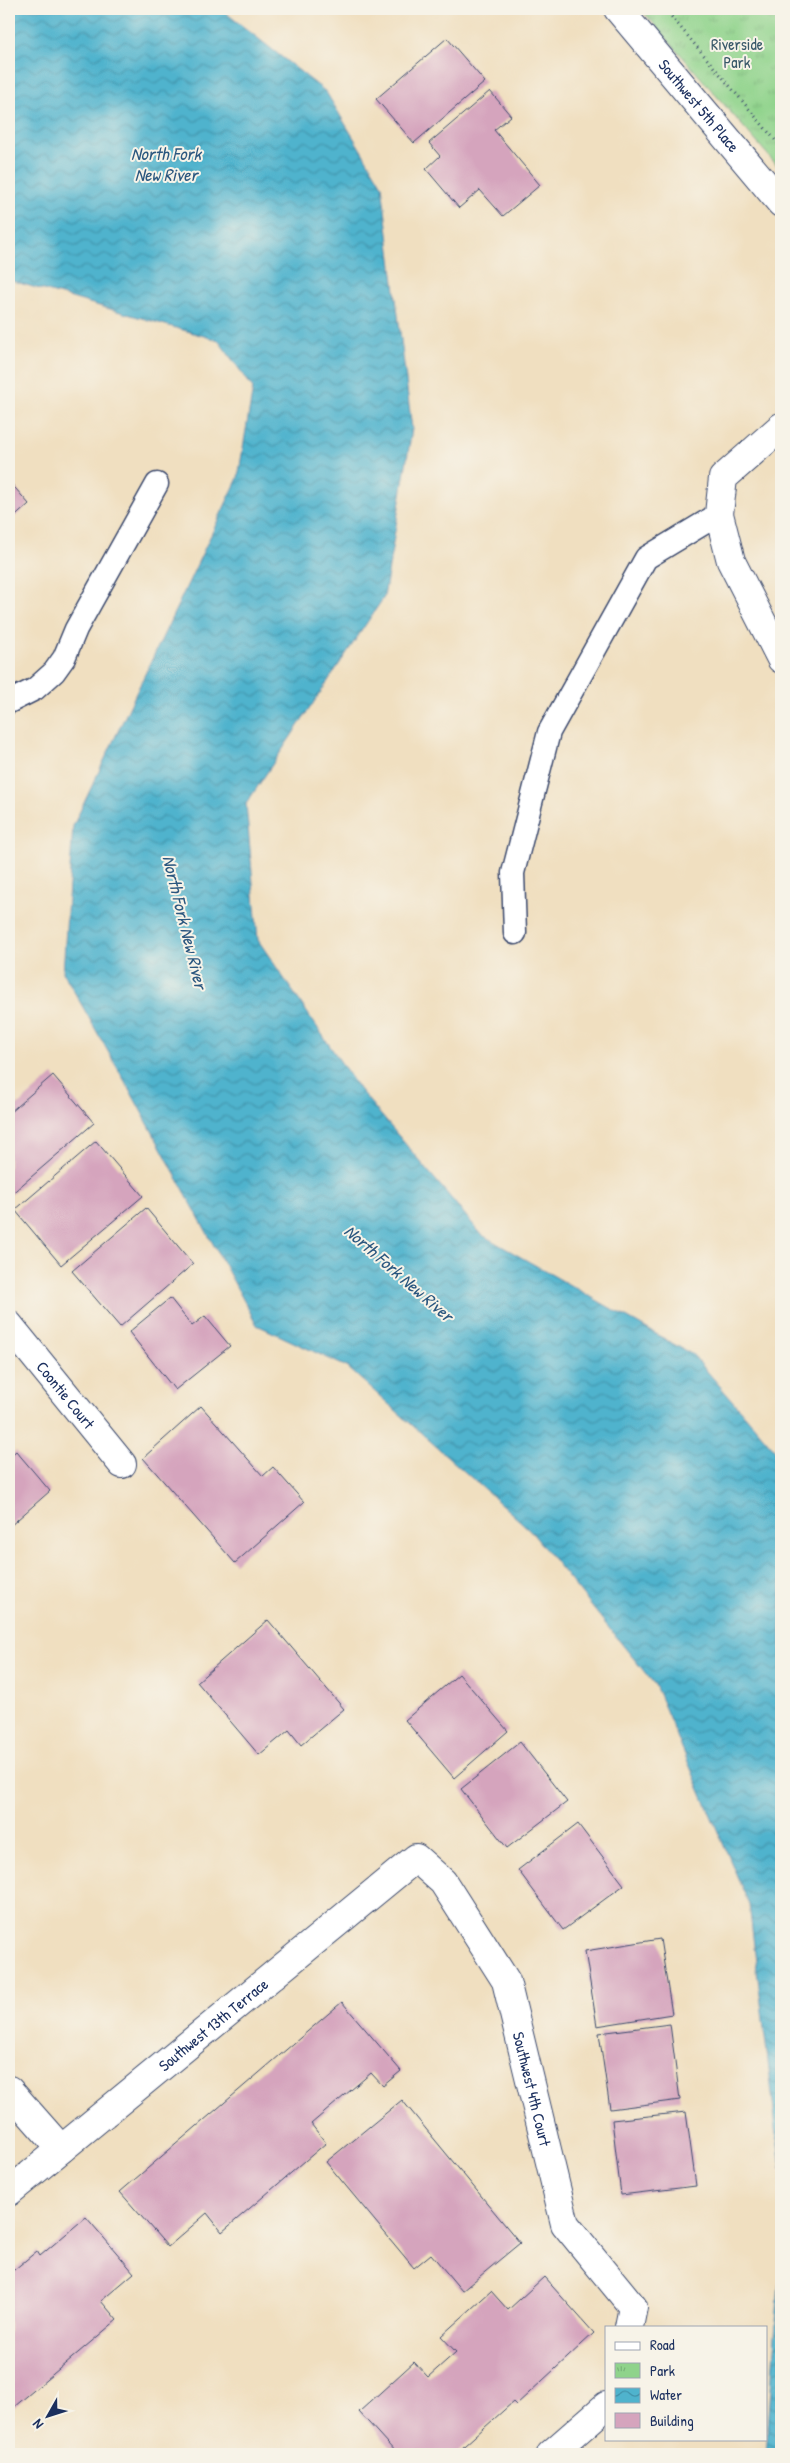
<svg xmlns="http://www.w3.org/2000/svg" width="790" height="2463" font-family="'Patrick Hand',sans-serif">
	<defs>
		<pattern id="park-tufts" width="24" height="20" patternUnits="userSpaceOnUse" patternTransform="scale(1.25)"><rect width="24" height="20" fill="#8fd38b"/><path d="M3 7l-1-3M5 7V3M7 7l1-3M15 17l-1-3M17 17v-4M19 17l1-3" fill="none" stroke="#7bb57a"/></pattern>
		<pattern id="water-waves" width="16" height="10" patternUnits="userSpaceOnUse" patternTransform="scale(1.25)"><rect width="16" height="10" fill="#4fb3cd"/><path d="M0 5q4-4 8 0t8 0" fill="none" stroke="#4192aa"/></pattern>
	</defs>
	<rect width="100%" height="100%" fill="#f7f3e8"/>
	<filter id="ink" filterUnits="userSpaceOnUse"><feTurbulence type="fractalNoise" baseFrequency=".02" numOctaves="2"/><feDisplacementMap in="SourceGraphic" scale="10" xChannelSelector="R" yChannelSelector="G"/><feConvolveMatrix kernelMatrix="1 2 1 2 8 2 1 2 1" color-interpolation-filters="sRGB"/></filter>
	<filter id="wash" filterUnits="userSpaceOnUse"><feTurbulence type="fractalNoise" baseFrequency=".0096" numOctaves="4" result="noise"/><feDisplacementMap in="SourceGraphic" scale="20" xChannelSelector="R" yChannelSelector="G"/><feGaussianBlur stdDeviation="1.12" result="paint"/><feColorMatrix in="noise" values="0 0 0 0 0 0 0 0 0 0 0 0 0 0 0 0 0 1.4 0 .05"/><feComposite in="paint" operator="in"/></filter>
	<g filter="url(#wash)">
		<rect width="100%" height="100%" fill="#f0dfc0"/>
		<polygon fill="url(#park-tufts)" stroke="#558174" points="641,9 781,9 781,170"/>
		<g fill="url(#water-waves)" stroke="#357196">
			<polygon points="9,9 221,9 326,92 382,185 412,429 384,597 246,804 258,940 359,1089 482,1235 693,1355 781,1457 781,2169 749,1904 655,1685 529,1529 347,1367 257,1325 127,1085 63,972 73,826 238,478 253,388 218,340 9,280"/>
			<polygon points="781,2257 781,2454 766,2454"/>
		</g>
		<g id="blocks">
			<g fill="#d5a4bd">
				<polygon points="447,38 485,82 414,143 376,99"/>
				<polygon points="490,91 511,116 494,130 540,185 503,216 480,190 459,208 426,169 440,156 429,143"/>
				<polygon points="9,481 29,504 9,522"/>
				<polygon points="53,1075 94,1123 9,1196 9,1113"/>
				<polygon points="96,1141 143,1196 61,1265 15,1210"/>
				<polygon points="146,1208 193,1264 120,1327 72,1271"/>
				<polygon points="170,1298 192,1326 205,1316 230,1346 175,1390 129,1332"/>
				<polygon points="201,1406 263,1476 273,1467 304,1502 235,1563 143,1458"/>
				<polygon points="16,1451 50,1491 9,1527 9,1457"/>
				<polygon points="268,1620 344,1709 301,1745 289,1730 259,1755 197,1682"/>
				<polygon points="459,1674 508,1731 454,1778 405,1720"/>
				<polygon points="520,1742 567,1802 507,1848 461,1789"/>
				<polygon points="578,1824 624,1885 563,1930 518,1870"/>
				<polygon points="660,1939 672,2014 597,2026 585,1951"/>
				<polygon points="342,2002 401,2071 383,2086 371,2073 311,2124 326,2143 222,2232 207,2213 168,2247 120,2192"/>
				<polygon points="670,2024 680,2100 610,2109 599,2033"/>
				<polygon points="402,2100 520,2243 462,2291 431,2254 414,2268 326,2162"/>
				<polygon points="686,2112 696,2186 621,2195 612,2120"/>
				<polygon points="86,2217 134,2273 101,2301 117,2320 14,2407 9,2400 9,2274 37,2251 40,2256"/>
				<polygon points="544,2277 594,2333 516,2405 513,2402 455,2454 397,2454 359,2412 414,2362 428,2377 456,2352 441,2336 491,2291 508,2310"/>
			</g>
		</g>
	</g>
	<g filter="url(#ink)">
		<use href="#blocks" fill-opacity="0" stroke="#3b496d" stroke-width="1"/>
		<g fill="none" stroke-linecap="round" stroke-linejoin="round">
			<defs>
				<g id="service">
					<polyline points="9,702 35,689 54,672 64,658 76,629 157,484"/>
					<polyline points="515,933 513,873 549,732 646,558 719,514"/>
				</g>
				<g id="minor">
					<path id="s1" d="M618,9L781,203"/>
					<polyline points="781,427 723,478 719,514 731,561 781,659"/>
					<path id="s2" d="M9,1325L122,1464"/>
					<polyline points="9,2090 61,2149"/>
					<path id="s3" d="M9,2192L416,1858L443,1882L506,1981L565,2224L633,2307L629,2327"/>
					<polyline points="551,2454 606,2406"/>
				</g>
			</defs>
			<use href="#service" stroke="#3b496d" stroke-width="25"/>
			<use href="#minor" stroke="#3b496d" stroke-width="30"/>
			<polyline stroke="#3b496d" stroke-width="3" stroke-dasharray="1 4" stroke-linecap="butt" points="665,9 781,147"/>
			<use href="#service" stroke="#fff" stroke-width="22"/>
			<use href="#minor" stroke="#fff" stroke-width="28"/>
		</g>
	</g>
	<g text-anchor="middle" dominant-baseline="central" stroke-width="4" stroke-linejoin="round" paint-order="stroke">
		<g font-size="16" fill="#385869" stroke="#f7f3e8">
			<text x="737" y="44">Riverside<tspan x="737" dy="18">Park</tspan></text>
		</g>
		<g font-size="16" fill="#1b2f5e" stroke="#f7f3e8">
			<text stroke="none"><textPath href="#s1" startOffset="126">Southwest 5th Place</textPath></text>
			<text stroke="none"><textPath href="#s2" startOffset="90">Coontie Court</textPath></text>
			<text stroke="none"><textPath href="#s3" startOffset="264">Southwest 13th Terrace</textPath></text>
			<text stroke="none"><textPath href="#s3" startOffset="791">Southwest 4th Court</textPath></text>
		</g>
		<g font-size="18" font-style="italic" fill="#2b577f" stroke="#f7f3e8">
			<text x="166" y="153">North Fork<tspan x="166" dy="21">New River</tspan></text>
			<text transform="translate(185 922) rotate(76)">North Fork New River</text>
			<text transform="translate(399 1273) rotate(41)">North Fork New River</text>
		</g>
	</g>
	<rect width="790" height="2463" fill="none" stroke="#f7f3e8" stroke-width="30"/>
	<rect x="605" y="2326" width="162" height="115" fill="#f7f3e8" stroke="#9fa5b1"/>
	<rect x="615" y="2342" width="25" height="8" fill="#ffffff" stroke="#9fa5b1"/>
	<text x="650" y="2350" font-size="15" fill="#1b2f5e">Road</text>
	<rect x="615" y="2363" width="25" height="15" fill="url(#park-tufts)" stroke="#9fa5b1"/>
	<text x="650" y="2376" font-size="15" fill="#1b2f5e">Park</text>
	<rect x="615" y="2388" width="25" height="15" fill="url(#water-waves)" stroke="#9fa5b1"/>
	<text x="650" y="2400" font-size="15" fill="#1b2f5e">Water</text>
	<rect x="615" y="2413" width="25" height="15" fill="#d5a4bd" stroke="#9fa5b1"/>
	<text x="650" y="2426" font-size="15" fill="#1b2f5e">Building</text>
	<g transform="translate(48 2416) rotate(231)" stroke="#f7f3e8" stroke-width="4" paint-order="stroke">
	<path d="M0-4L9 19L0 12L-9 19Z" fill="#1b2f5e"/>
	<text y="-8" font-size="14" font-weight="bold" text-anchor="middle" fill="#1b2f5e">N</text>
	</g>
</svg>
